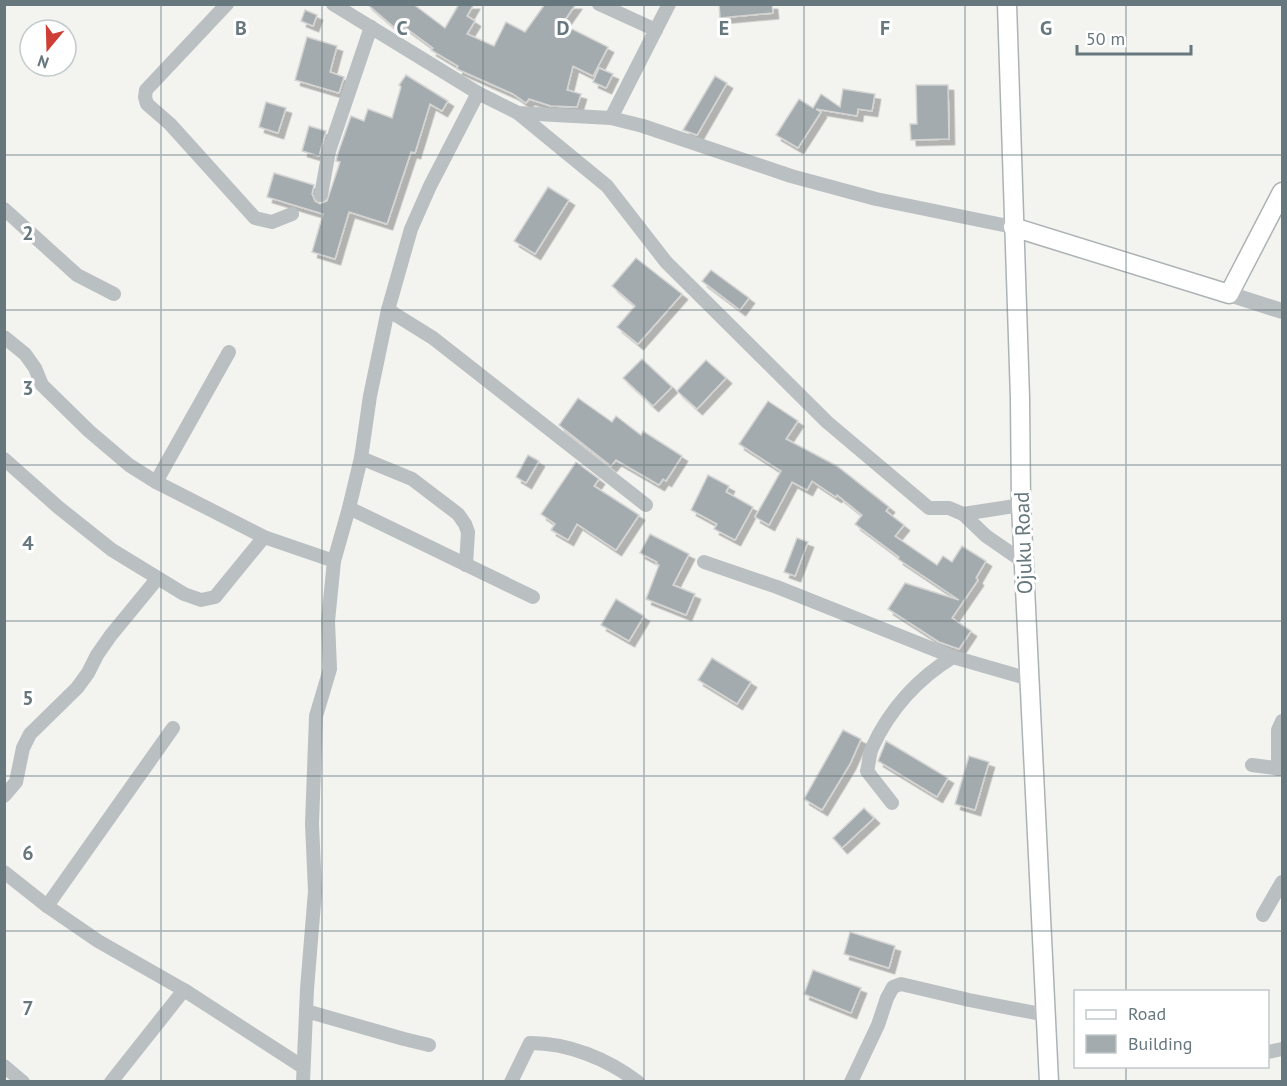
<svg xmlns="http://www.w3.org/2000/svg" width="1287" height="1086" font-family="'PT Sans',sans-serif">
	<defs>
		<filter id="shadow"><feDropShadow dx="5.5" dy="5.5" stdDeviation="0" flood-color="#0004"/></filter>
	</defs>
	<rect width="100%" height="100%" fill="#f3f3f0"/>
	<g fill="#a3abae" stroke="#d4d4d3" stroke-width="1.5" filter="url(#shadow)">
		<polygon points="367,4 413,4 445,28 459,4 474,4 467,16 475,21 467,34 494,46 506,22 525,32 545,4 576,4 562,24 608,47 593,76 573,66 567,90 581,94 577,107 551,106 529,99 526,103 513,94 457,69 458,66 431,50 433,48 399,23 395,28"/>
		<polygon points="719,4 772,4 773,13 720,18"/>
		<polygon points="305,10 317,15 313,26 301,21"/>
		<polygon points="307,37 337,46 330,72 344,77 339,93 295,80"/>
		<polygon points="599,68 613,74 606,88 593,82"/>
		<polygon points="406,75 448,101 442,111 430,104 415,153 411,152 387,224 349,212 335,259 312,252 323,214 267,197 274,173 314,185 312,194 315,201 320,204 327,201 340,162 336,161 338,153 351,116 364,121 368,109 392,118 401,87 399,85"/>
		<polygon points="715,76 727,83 697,135 683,130"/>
		<polygon points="916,85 948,85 949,139 911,140 910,124 917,124"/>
		<polygon points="843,89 875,94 872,111 858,109 857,116 816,109 821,112 798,148 776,135 799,99 813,108 821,94 840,107"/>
		<polygon points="266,102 286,108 278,133 259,127"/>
		<polygon points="309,126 326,131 319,156 302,151"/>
		<polygon points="548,187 569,200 535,254 514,241"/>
		<polygon points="636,258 682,294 638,344 617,327 635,306 612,286"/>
		<polygon points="711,270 749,298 740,310 702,281"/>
		<polygon points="642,359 672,387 653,406 623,378"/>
		<polygon points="706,360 726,378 697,409 677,391"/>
		<polygon points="578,398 612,422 616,416 641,435 643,431 682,456 666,481 663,479 659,485 616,460 611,466 559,425"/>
		<polygon points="768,401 798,421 786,439 837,466 889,507 886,511 904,525 895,536 937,565 943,556 952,562 962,546 986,561 976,578 978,580 952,618 971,631 959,649 939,642 888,609 905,583 959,600 898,559 899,557 855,524 862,515 837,495 836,497 812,481 807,490 792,482 769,525 755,517 781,471 739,444"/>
		<polygon points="528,455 539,461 526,483 516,477"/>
		<polygon points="576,462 599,479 594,486 639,515 616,550 577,524 568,540 551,530 555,524 541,514"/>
		<polygon points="708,475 729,486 726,492 753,507 735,540 714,529 717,524 691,510"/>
		<polygon points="650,534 689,554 673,585 695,594 686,615 646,599 659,565 656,564 657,562 640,553"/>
		<polygon points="797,538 808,542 795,576 784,572"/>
		<polygon points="616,599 644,616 629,641 601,625"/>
		<polygon points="712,658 751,682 737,704 698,680"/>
		<polygon points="843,730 861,739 850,764 822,810 804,799"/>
		<polygon points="886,741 948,778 937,797 878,761"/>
		<polygon points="969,756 989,762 975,810 955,804"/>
		<polygon points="864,808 874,818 842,848 833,838"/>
		<polygon points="850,932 895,946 889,968 844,954"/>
		<polygon points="813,970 861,988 851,1013 804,994"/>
	</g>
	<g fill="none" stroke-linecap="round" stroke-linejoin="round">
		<defs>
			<g id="secondary">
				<polyline points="1007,4 1020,398 1021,505 1049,1082"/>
				<polyline points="1013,227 1229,294 1282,192"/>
			</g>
		</defs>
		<use href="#secondary" stroke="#adb3b5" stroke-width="21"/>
		<g stroke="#babfc1" stroke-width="14">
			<polyline points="227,4 146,90 145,97 147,104 170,124 255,218 272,222 292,214"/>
			<polyline points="333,4 478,93 518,113 611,118 643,126 791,176 876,199 1013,227"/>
			<polyline points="599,4 656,30"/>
			<polyline points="518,113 607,186 666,262 827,422 929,508 949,508 963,514 1021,505"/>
			<polyline points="611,118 669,4"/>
			<polyline points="321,195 329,151 371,27"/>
			<polyline points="4,209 77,275 114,294"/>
			<polyline points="388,310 433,338 646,505"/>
			<polyline points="4,337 25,354 35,368 42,385 89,431 129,465 156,482 264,537 334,561"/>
			<polyline points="361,458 412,479 458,514 465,524 468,532 466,565"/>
			<polyline points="4,459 58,507 112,550 184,594 201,600 215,597 264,537"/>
			<polyline points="156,482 229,352"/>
			<polyline points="349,508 533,597"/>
			<polyline points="963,514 986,536 1024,562"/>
			<polyline points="704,562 777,587 953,657 1029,679"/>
			<polyline points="1252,765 1282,769"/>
			<polyline points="1278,769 1278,730 1282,721"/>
			<polyline points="4,796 16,782 23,748 30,734 77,688 88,673 97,655 111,635 157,579"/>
			<path d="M892,803L867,771C869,764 869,755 872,748C889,710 918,678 953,657"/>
			<polyline points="4,872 47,906 98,941 184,990 303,1067"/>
			<polyline points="47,906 173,728"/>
			<polyline points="1263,915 1282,882"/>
			<polyline points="306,1011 404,1039 429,1045"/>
			<polyline points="1268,1052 1282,1049"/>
			<polyline points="4,1066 23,1082"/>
			<polyline points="111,1082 184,990"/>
			<polyline points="303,1082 307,989 315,891 312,824 316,716 330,669 328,621 334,561 349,508 361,458 370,396 388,310 411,229 430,186 478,93"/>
			<path d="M511,1082L530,1043C569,1043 607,1059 638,1082"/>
			<polyline points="851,1082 878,1025 887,998 893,987 901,984 969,1000 1046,1015"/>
		</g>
		<polyline stroke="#babfc1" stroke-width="16" points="1229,294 1282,311"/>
		<use href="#secondary" stroke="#fff" stroke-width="18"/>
	</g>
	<path fill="none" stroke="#66777d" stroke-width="1.5" stroke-opacity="0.55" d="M161,4V1082M322,4V1082M483,4V1082M644,4V1082M804,4V1082M965,4V1082M1126,4V992M4,155H1282M4,310H1282M4,465H1282M4,621H1282M4,776H1282M4,931H1282M1126,1066V1082"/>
	<g text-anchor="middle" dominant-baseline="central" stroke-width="6" stroke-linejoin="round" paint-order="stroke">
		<g font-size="21" fill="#66777d" stroke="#fff">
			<text transform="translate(1023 543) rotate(-92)">Ojuku Road</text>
		</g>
	</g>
	<g font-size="20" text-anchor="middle" font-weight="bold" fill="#66777d" stroke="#fff" stroke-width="6" stroke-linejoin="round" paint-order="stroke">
		<text x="241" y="35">B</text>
		<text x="402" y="35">C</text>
		<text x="563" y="35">D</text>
		<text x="724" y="35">E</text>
		<text x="885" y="35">F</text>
		<text x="1046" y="35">G</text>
		<text x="28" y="240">2</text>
		<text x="28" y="395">3</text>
		<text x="28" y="550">4</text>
		<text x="28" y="705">5</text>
		<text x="28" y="860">6</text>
		<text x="28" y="1015">7</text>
	</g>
	<rect width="1287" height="1086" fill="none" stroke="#66777d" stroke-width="12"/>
	<rect x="1074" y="990" width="195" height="78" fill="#ffffff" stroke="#c2c9cb" stroke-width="1.5"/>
	<rect x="1086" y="1010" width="30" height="9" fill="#ffffff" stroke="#c2c9cb" stroke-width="1.5"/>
	<text x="1128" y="1020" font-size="18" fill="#66777d">Road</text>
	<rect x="1086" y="1035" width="30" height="18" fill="#a3abae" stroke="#c2c9cb" stroke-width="1.5"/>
	<text x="1128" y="1050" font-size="18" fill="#66777d">Building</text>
	<g transform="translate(48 48) rotate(199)"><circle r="28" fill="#ffffff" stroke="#c2c9cb" stroke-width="1.5"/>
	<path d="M0-4.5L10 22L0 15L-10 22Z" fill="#ce3e35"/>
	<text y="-9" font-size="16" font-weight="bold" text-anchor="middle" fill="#66777d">N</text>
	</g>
	<path d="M1077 45v9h114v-9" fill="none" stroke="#66777d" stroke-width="3"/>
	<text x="1086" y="45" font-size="18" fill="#66777d" stroke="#ffffff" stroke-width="4.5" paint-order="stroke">50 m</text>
</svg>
